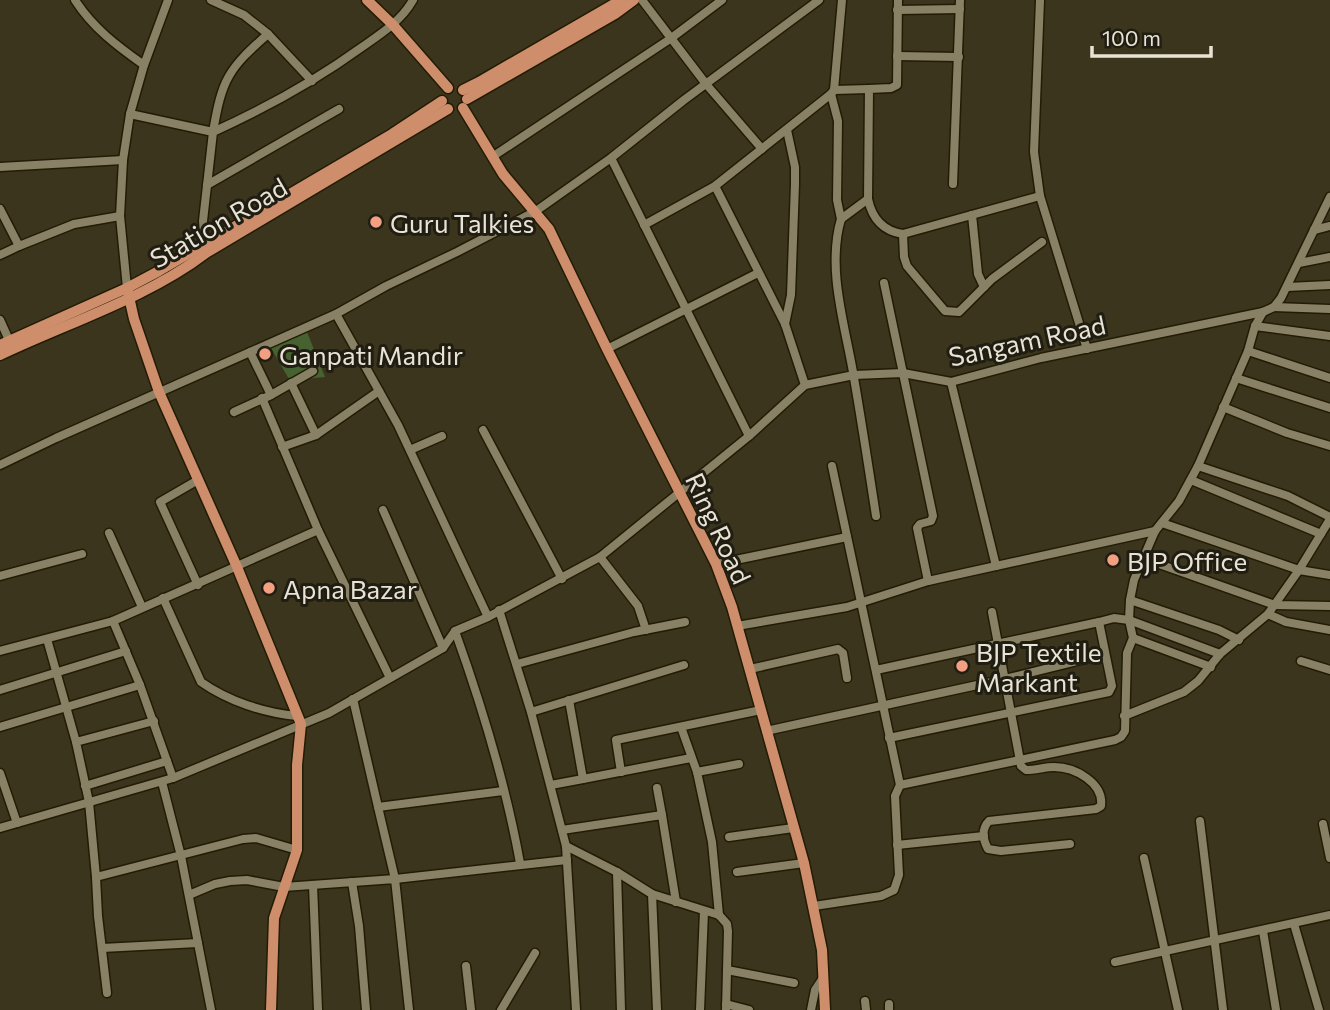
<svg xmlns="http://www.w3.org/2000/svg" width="1330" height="1010" font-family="Commissioner,sans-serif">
	<rect width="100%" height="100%" fill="#3c351d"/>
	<polygon fill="#466231" points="305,327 325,377 303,379 293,386 268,343"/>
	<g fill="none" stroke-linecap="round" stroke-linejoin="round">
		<defs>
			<g id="minor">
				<path d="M75,0C93,28 117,46 144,65"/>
				<polyline points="211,0 244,15 268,34 312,81"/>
				<polyline points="642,0 706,84 762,149"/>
				<polyline points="1040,0 1034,152 1040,196 1087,349"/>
				<polyline points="897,10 960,9"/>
				<polyline points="897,56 959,57"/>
				<polyline points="834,90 869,89"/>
				<polyline points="831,94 838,121 837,200 841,219"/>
				<path d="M130,114L213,132C222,79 228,69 268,34"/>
				<polyline points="492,157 670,39 722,0"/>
				<polyline points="611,158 749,436"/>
				<polyline points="0,167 123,160"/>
				<polyline points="953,184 960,0"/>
				<polyline points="207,185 339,109"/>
				<path d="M868,199C872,218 882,231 903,234L1040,196"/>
				<polyline points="0,209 19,246 74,224 120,216"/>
				<polyline points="972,215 978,274 984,287"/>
				<polyline points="644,225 715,186"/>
				<polyline points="1314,230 1330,226"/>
				<polyline points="903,234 904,257 907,266 945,311 959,312 992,279 1042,242"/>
				<path d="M205,247L203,221L213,132C266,108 315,81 362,47C382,33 401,21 413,0"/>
				<polyline points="0,255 19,246"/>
				<polyline points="1299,263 1330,257"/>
				<polyline points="884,283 933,516 931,521 920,524 917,528 928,581"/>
				<polyline points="1287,287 1330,285"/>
				<polyline points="127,288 120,216 123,160 130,114 144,65 168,0"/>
				<polyline points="1274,307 1330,309"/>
				<polyline points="336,314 398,425 488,617"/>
				<polyline points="0,320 9,340"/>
				<polyline points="785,324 791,295 795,184 795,167 787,130"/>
				<polyline points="1255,326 1330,336"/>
				<polyline points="607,349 758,273"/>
				<polyline points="1248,351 1330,378"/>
				<polyline points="250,352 271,395"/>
				<polyline points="1236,378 1330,408"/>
				<polyline points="951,382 996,566"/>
				<polyline points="291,383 316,435"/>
				<polyline points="805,385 785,324 715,186 831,94 834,90 842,0"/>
				<polyline points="262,398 318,530 390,678"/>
				<polyline points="1223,407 1287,433 1330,446"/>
				<polyline points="234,412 271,395 313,371"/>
				<polyline points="483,430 562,579"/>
				<polyline points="282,447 316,435 379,391"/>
				<polyline points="410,450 442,436"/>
				<polyline points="0,465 56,438 336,314 386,286 457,252 536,211 611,158 684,100 819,0"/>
				<polyline points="832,466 900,785"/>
				<polyline points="1198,466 1288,496 1330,517"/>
				<polyline points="198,480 160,502 198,585"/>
				<polyline points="1191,480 1321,534"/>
				<polyline points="383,510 443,648"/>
				<path d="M876,516C869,470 862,424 854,378C846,328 826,270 841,219L868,199L869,89L891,88L897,85L898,0"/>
				<polyline points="1162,523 1299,570 1330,575"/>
				<polyline points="109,533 142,607"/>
				<polyline points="600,557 638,606 646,630"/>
				<polyline points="1145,559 1275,605 1330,606"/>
				<polyline points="716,564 847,537"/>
				<polyline points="0,576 82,554"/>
				<path d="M163,598L201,682C228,701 264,713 297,716"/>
				<polyline points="1130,600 1219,630 1239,640"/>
				<polyline points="499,610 531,712 566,846 576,1010"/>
				<path d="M992,612L1021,766L1026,770C1036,770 1045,767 1054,767C1075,767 1104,783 1101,806L1096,809L989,821C981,829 983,840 988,849L1001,851L1070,844"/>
				<polyline points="1268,614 1286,622 1330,630"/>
				<polyline points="113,621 140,685 173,778"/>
				<polyline points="1099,622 1114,618 1129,620 1220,654"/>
				<polyline points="737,626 847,607 928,581 1155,531"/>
				<path d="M455,631C482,706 506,786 520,863"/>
				<polyline points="1133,638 1211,667"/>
				<polyline points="47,639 76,742"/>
				<polyline points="0,651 113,621 318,530"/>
				<polyline points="1301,661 1330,670"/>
				<polyline points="517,664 634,632 685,622"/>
				<polyline points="750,669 838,649 843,653 847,678"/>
				<polyline points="876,670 1099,622 1112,686 1109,692 889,738"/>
				<polyline points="0,690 126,651"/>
				<polyline points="353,699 378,807 503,791"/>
				<polyline points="531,712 684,665"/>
				<polyline points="1124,716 1184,692 1198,681 1220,654 1268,614 1299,570 1330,519"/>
				<polyline points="154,721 76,742 89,802 96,877 243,839 256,838 297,850"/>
				<polyline points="0,727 140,685"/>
				<polyline points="681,727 697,772 712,842 719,915"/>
				<polyline points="766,731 1005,679 1105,654"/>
				<polyline points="621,772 616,740 761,710"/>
				<polyline points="697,772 739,764"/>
				<polyline points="0,773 17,823"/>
				<polyline points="583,779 691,758"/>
				<polyline points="162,782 181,856 211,1010"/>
				<polyline points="551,785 583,779 569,700"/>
				<polyline points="85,786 167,761"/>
				<polyline points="657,788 662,815"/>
				<polyline points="378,807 395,879 567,860"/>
				<polyline points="1200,821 1223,1010"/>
				<polyline points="1323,824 1330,858"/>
				<polyline points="0,828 173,778 329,713 443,648 455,631 488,617 600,557 749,436 805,385 854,375 903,373 951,382 1041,358 1263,312 1274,307 1281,298 1330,197"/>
				<polyline points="562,830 662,815 676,902"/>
				<polyline points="729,837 793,828"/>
				<polyline points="897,845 984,836"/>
				<polyline points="566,846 617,872 652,894 719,915 727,924 728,931 726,1010"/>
				<polyline points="1144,858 1178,1010"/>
				<polyline points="617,872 621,1010"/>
				<polyline points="737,872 804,863"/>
				<polyline points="96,877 98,916 107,993"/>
				<polyline points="352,882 359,926 366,1010"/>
				<polyline points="313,885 318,1010"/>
				<polyline points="652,894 657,1010"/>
				<polyline points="189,895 215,884 230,881 247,880 284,887 395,879 409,1010"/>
				<polyline points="814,906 881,896 894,890 899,875 895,796 900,785 1115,740 1121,737 1125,731 1127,653 1133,638 1129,620 1130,600 1134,580 1155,531 1179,501 1198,466 1248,351 1255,326 1263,312"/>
				<polyline points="1294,924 1319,1010"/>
				<polyline points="1263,931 1276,1010"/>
				<polyline points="102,948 198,943"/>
				<polyline points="1115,962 1330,915"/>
				<polyline points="466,966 471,1010"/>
				<polyline points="727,970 794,983"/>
				<polyline points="865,1001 866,1010"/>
				<polyline points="726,1004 749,1010"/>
				<polyline points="889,1004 889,1010"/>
				<polyline points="501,1010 535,953"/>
				<polyline points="700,1010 704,911"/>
				<polyline points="811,1010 815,990 823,978"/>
			</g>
			<g id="major">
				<polyline points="367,0 393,25 448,88"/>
				<polyline points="463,90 479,82 621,0"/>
				<polyline points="467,99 615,14 634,0"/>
				<polyline points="463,108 503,174 549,229 607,349 716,564 732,607 804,863 822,950 825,1010"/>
				<polyline points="127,288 134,319 159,392 237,567 301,724 297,765 297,850 274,918 271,1010"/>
				<polyline points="0,345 127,288 159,271 392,134 442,101"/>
				<path d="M0,355C67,323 147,298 206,253L448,109"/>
			</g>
		</defs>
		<use href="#minor" stroke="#231c05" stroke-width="11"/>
		<use href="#major" stroke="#231c05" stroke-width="13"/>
		<use href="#minor" stroke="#888166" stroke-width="8"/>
		<use href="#major" stroke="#ce8e6b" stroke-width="10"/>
	</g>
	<g fill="#f2a081" stroke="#201d12" stroke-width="2.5">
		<circle cx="376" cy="222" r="7"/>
		<circle cx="265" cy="354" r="7"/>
		<circle cx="1113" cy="560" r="7"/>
		<circle cx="269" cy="588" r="7"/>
		<circle cx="962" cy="666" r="7"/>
	</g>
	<g text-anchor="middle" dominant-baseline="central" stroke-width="6" stroke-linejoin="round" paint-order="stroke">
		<g font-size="26" fill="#e8e3d5" stroke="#201d12">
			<text transform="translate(218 222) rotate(-30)">Station Road</text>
			<text transform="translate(1027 340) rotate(-12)">Sangam Road</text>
			<text transform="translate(719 528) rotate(65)">Ring Road</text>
		</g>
		<g font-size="26" fill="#e8e3d5" stroke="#201d12" text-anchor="start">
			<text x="390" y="222">Guru Talkies</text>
			<text x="279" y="354">Ganpati Mandir</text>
			<text x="1127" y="560">BJP Office</text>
			<text x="283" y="588">Apna Bazar</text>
			<text x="976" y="651">BJP Textile<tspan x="976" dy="30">Markant</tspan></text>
		</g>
	</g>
	<path d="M1092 46v10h119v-10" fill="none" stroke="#e8e3d5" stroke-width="3.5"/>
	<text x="1102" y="46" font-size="21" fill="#e8e3d5" stroke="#201d12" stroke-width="5" paint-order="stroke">100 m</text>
</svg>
